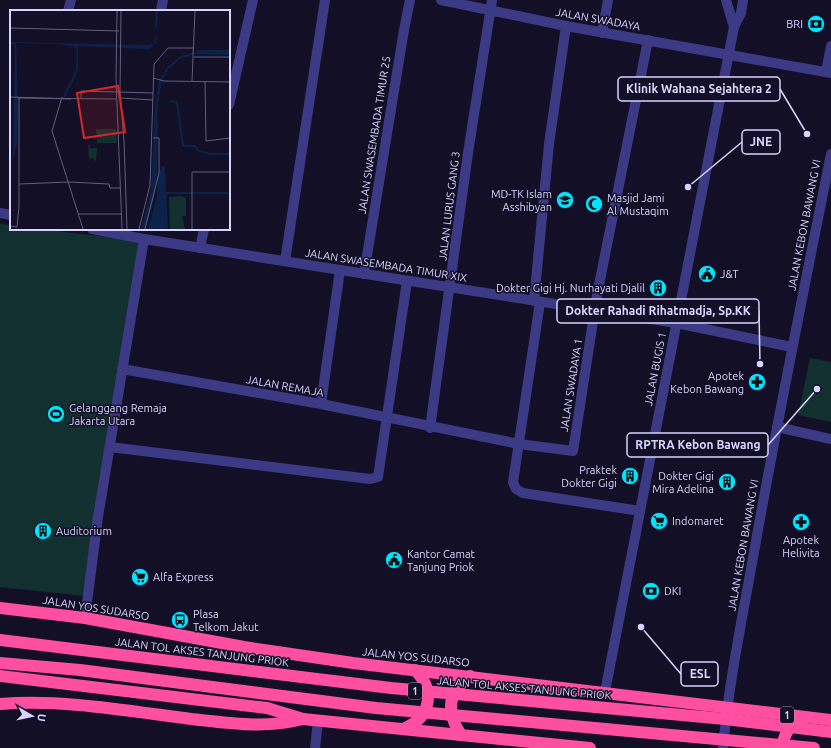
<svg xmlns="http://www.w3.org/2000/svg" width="831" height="748" font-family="Ubuntu,sans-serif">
	<rect width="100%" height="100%" fill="#130f26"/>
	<g fill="#12302f">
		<polygon points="0,224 11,225 11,229 42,229 139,241 85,596 0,587"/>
		<polygon points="810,358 831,362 831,422 798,415"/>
	</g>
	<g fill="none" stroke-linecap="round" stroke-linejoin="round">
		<g stroke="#3d3a85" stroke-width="10">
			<polyline points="441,0 566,26 831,73"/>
			<polyline points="726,0 734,27"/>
			<polyline points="68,11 71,0"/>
			<polyline points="161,11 163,0"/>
			<polyline points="602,33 608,0"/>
			<polyline points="826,72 831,46"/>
			<polyline points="229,105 253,0"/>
			<polyline points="0,213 11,215"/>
			<polyline points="92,229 144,239 676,323 792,347"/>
			<polyline points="200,248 204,229"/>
			<polyline points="285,261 325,0"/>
			<polyline points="364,274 404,30 410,0"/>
			<polyline points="534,301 549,144 566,26"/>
			<polyline points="540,302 513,482 516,489 523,493 640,511"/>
			<polyline points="122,369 321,404 519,444 573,451 597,295 648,40"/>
			<polyline points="321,404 340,270"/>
			<polyline points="777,427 831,439"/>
			<polyline points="430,428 468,153 492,0"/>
			<polyline points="110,447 370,479 378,477 407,281"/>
			<polyline points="85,618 98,517 144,239"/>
			<polyline points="605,692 734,27 741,13 743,0"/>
			<polyline points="315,748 318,721"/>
			<path d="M723,748C729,679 744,610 756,541C779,412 805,283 831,154"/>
		</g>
		<g stroke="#ff4fa3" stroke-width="12">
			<polyline points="0,608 85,618 244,647 353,663 831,720"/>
			<polyline points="0,676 267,708 303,719"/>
			<path d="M0,704C64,699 128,711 191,719C229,723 265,729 303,719L590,748"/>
			<path d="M403,729C431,718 436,691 415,670"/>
			<path d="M461,735C446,712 447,692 470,676"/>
			<path d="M782,748C784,736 787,728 798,721"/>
		</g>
		<g stroke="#ff4fa3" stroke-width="12">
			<polyline points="0,640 391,688 725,719 831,732"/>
			<polyline points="0,663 80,670 376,708 814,748"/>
		</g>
	</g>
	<defs>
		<symbol id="bank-disc" viewBox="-11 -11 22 22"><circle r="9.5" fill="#00e5ff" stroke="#130f26"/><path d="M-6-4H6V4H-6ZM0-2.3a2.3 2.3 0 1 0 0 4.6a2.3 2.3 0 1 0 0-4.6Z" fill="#111"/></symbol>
		<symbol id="school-disc" viewBox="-11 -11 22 22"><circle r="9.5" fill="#00e5ff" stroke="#130f26"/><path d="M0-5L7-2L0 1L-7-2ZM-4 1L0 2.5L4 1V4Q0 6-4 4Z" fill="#111"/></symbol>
		<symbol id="mosque-disc" viewBox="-11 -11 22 22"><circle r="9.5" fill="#00e5ff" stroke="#130f26"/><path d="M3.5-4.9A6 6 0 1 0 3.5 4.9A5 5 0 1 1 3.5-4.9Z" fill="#111"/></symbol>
		<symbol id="civic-disc" viewBox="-11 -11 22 22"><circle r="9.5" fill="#00e5ff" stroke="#130f26"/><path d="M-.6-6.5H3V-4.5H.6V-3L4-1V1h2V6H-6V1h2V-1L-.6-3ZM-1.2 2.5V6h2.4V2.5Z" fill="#111"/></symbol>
		<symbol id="building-disc" viewBox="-11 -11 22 22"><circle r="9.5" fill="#00e5ff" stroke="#130f26"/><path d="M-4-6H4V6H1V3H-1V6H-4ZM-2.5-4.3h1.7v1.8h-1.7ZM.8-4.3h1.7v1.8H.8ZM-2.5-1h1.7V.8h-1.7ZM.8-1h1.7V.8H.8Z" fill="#111"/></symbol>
		<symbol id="pharmacy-disc" viewBox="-11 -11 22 22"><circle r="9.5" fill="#00e5ff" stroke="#130f26"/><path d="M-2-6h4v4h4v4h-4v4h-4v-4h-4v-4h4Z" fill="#111"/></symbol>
		<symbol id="stadium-disc" viewBox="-11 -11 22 22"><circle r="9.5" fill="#00e5ff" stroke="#130f26"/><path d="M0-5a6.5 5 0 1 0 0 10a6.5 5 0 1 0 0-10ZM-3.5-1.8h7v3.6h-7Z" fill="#111"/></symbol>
		<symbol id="supermarket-disc" viewBox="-11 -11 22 22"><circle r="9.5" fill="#00e5ff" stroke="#130f26"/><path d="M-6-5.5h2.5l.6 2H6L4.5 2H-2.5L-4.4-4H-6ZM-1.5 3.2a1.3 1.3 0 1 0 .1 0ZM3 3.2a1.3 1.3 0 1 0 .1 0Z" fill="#111"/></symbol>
		<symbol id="bus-disc" viewBox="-11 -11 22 22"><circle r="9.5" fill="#00e5ff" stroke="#130f26"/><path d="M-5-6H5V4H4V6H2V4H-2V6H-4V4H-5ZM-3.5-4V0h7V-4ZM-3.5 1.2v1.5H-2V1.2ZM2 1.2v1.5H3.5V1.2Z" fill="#111"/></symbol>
	</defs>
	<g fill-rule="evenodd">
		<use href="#bank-disc" x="806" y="14" width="20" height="20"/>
		<use href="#school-disc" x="555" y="190" width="20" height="20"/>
		<use href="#mosque-disc" x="584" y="194" width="20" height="20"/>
		<use href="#civic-disc" x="697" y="264" width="20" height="20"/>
		<use href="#building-disc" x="648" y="278" width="20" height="20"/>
		<use href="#pharmacy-disc" x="747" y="372" width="20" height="20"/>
		<use href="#stadium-disc" x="46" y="404" width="20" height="20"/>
		<use href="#building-disc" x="620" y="466" width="20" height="20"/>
		<use href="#building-disc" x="717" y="472" width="20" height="20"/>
		<use href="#supermarket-disc" x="649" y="511" width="20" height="20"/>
		<use href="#pharmacy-disc" x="791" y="512" width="20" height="20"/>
		<use href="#building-disc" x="33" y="521" width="20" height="20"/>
		<use href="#civic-disc" x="384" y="550" width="20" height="20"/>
		<use href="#supermarket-disc" x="130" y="567" width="20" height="20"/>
		<use href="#bank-disc" x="641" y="581" width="20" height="20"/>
		<use href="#bus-disc" x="170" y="610" width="20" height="20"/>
	</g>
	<g text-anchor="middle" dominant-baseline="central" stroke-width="3" stroke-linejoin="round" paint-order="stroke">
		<g fill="#130f26" stroke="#9e99be" stroke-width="1">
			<rect x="408" y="683" width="14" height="16" rx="3"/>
			<rect x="780" y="707" width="14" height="16" rx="3"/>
		</g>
		<g font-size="10" font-weight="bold" fill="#d9d4ff">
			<text x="415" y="691">1</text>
			<text x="787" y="715">1</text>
		</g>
		<g font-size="11" fill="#d9d4ff" stroke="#130f26">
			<text transform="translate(598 19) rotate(10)">JALAN SWADAYA</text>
			<text transform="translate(374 135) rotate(-81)">JALAN SWASEMBADA TIMUR 25</text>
			<text transform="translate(449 206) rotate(-83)">JALAN LURUS GANG 3</text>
			<text transform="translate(804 225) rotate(-79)">JALAN KEBON BAWANG VI</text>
			<text transform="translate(386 265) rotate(9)">JALAN SWASEMBADA TIMUR XIX</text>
			<text transform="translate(655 369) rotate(-79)">JALAN BUGIS 1</text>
			<text transform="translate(571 385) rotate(-81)">JALAN SWADAYA 1</text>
			<text transform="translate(285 386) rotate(10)">JALAN REMAJA</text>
			<text transform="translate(743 545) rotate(-80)">JALAN KEBON BAWANG VI</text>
			<text transform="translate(96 608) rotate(9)">JALAN YOS SUDARSO</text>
			<text transform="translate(202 652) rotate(7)">JALAN TOL AKSES TANJUNG PRIOK</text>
			<text transform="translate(416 657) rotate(6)">JALAN YOS SUDARSO</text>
			<text transform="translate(524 688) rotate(5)">JALAN TOL AKSES TANJUNG PRIOK</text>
		</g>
		<g font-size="11" fill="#d9d4ff" stroke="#130f26" text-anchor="start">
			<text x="803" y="24" text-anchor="end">BRI</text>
			<text x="552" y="194" text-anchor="end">MD-TK Islam<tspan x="552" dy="13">Asshibyan</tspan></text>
			<text x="607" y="198">Masjid Jami<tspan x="607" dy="13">Al Mustaqim</tspan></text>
			<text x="720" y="274">J&amp;T</text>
			<text x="645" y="288" text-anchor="end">Dokter Gigi Hj. Nurhayati Djalil</text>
			<text x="744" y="376" text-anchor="end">Apotek<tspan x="744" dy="13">Kebon Bawang</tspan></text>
			<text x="69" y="408">Gelanggang Remaja<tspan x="69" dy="13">Jakarta Utara</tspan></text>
			<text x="617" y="470" text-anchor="end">Praktek<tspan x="617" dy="13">Dokter Gigi</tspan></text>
			<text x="714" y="476" text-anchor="end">Dokter Gigi<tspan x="714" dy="13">Mira Adelina</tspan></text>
			<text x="672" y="521">Indomaret</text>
			<text x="56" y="531">Auditorium</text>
			<text x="801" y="540" text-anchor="middle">Apotek<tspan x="801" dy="13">Helivita</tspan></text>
			<text x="407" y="554">Kantor Camat<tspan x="407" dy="13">Tanjung Priok</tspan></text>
			<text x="153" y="577">Alfa Express</text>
			<text x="664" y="591">DKI</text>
			<text x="193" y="614">Plasa<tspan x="193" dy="13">Telkom Jakut</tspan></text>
		</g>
	</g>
	<g transform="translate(10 10)">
		<rect width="220" height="220" fill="#130f26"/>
		<path d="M86,119H106L107,133H87ZM78,135H81L79,138H87L86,152L84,148L79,149ZM170,186L176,188V206H172L175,219H160L159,187Z" fill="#12302f"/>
		<path d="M147,17L146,32L140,39L69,36L65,39L64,36L45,34L6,33L8,99L7,133L3,150L5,34H0V32L137,35L144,34ZM187,40H220V45L185,44ZM149,68L152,69L148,95L147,165L144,189L135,219H131L141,181L145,96ZM152,155L155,158L158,219H138L147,187L148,168Z" fill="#0c2248"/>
		<path fill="none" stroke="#0c2248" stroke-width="2" d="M146,18L147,1M150,71L158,58L171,47L185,43M54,87L67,60V38M160,91L167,92L173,136H185L189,141L200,144H220M156,183H220"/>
		<path fill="none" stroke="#625e7d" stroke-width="1" d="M107,1L106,69L112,219M111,1L110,82L114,131L117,219M0,18L109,21M184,47H220M143,68L154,71L220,72M182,71L185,1M195,71L196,131L220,128M0,87L61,89M52,87L42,121L73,219M8,88L106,89M71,88V81L143,83M110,88L143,90M9,174L59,172L99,174L100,178H110M68,204H111M0,216L7,217L9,196V87M129,219L140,175L144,54L158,38H184M135,219L149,163V128H143M182,219V162H220"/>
		<path fill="#d62828" fill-opacity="0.15" stroke="#d62828" stroke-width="2" d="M108,76L115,122L74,128L67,83Z"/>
		<rect width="220" height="220" fill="none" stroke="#d9d4ff" stroke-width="2"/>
	</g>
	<path fill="none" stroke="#d9d4ff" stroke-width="1.5" d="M807 134L780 89M688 187L742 142M760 364L759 311M817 389L768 445M641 627L681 674"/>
	<g fill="#d9d4ff" stroke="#130f26" stroke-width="1.5">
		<circle cx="807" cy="134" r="4"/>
		<circle cx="688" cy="187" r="4"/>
		<circle cx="760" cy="364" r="4"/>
		<circle cx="817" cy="389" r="4"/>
		<circle cx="641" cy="627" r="4"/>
	</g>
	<g fill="#130f26" stroke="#d9d4ff" stroke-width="1.5">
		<rect x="618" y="77" width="162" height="24" rx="4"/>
		<rect x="742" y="130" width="38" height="24" rx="4"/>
		<rect x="557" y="299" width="202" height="24" rx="4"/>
		<rect x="627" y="433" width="141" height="24" rx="4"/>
		<rect x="681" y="662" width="37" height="24" rx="4"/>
	</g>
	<g font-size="12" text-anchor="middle" font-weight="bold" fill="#d9d4ff">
		<text x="699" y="93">Klinik Wahana Sejahtera 2</text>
		<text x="761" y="146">JNE</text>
		<text x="658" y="315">Dokter Rahadi Rihatmadja, Sp.KK</text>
		<text x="698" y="449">RPTRA Kebon Bawang</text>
		<text x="700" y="678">ESL</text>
	</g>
	<g transform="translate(32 716) rotate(99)" stroke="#130f26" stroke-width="3" paint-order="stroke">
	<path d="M0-3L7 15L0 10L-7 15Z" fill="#d9d4ff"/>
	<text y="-6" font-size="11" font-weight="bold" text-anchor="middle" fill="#d9d4ff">U</text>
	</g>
</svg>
